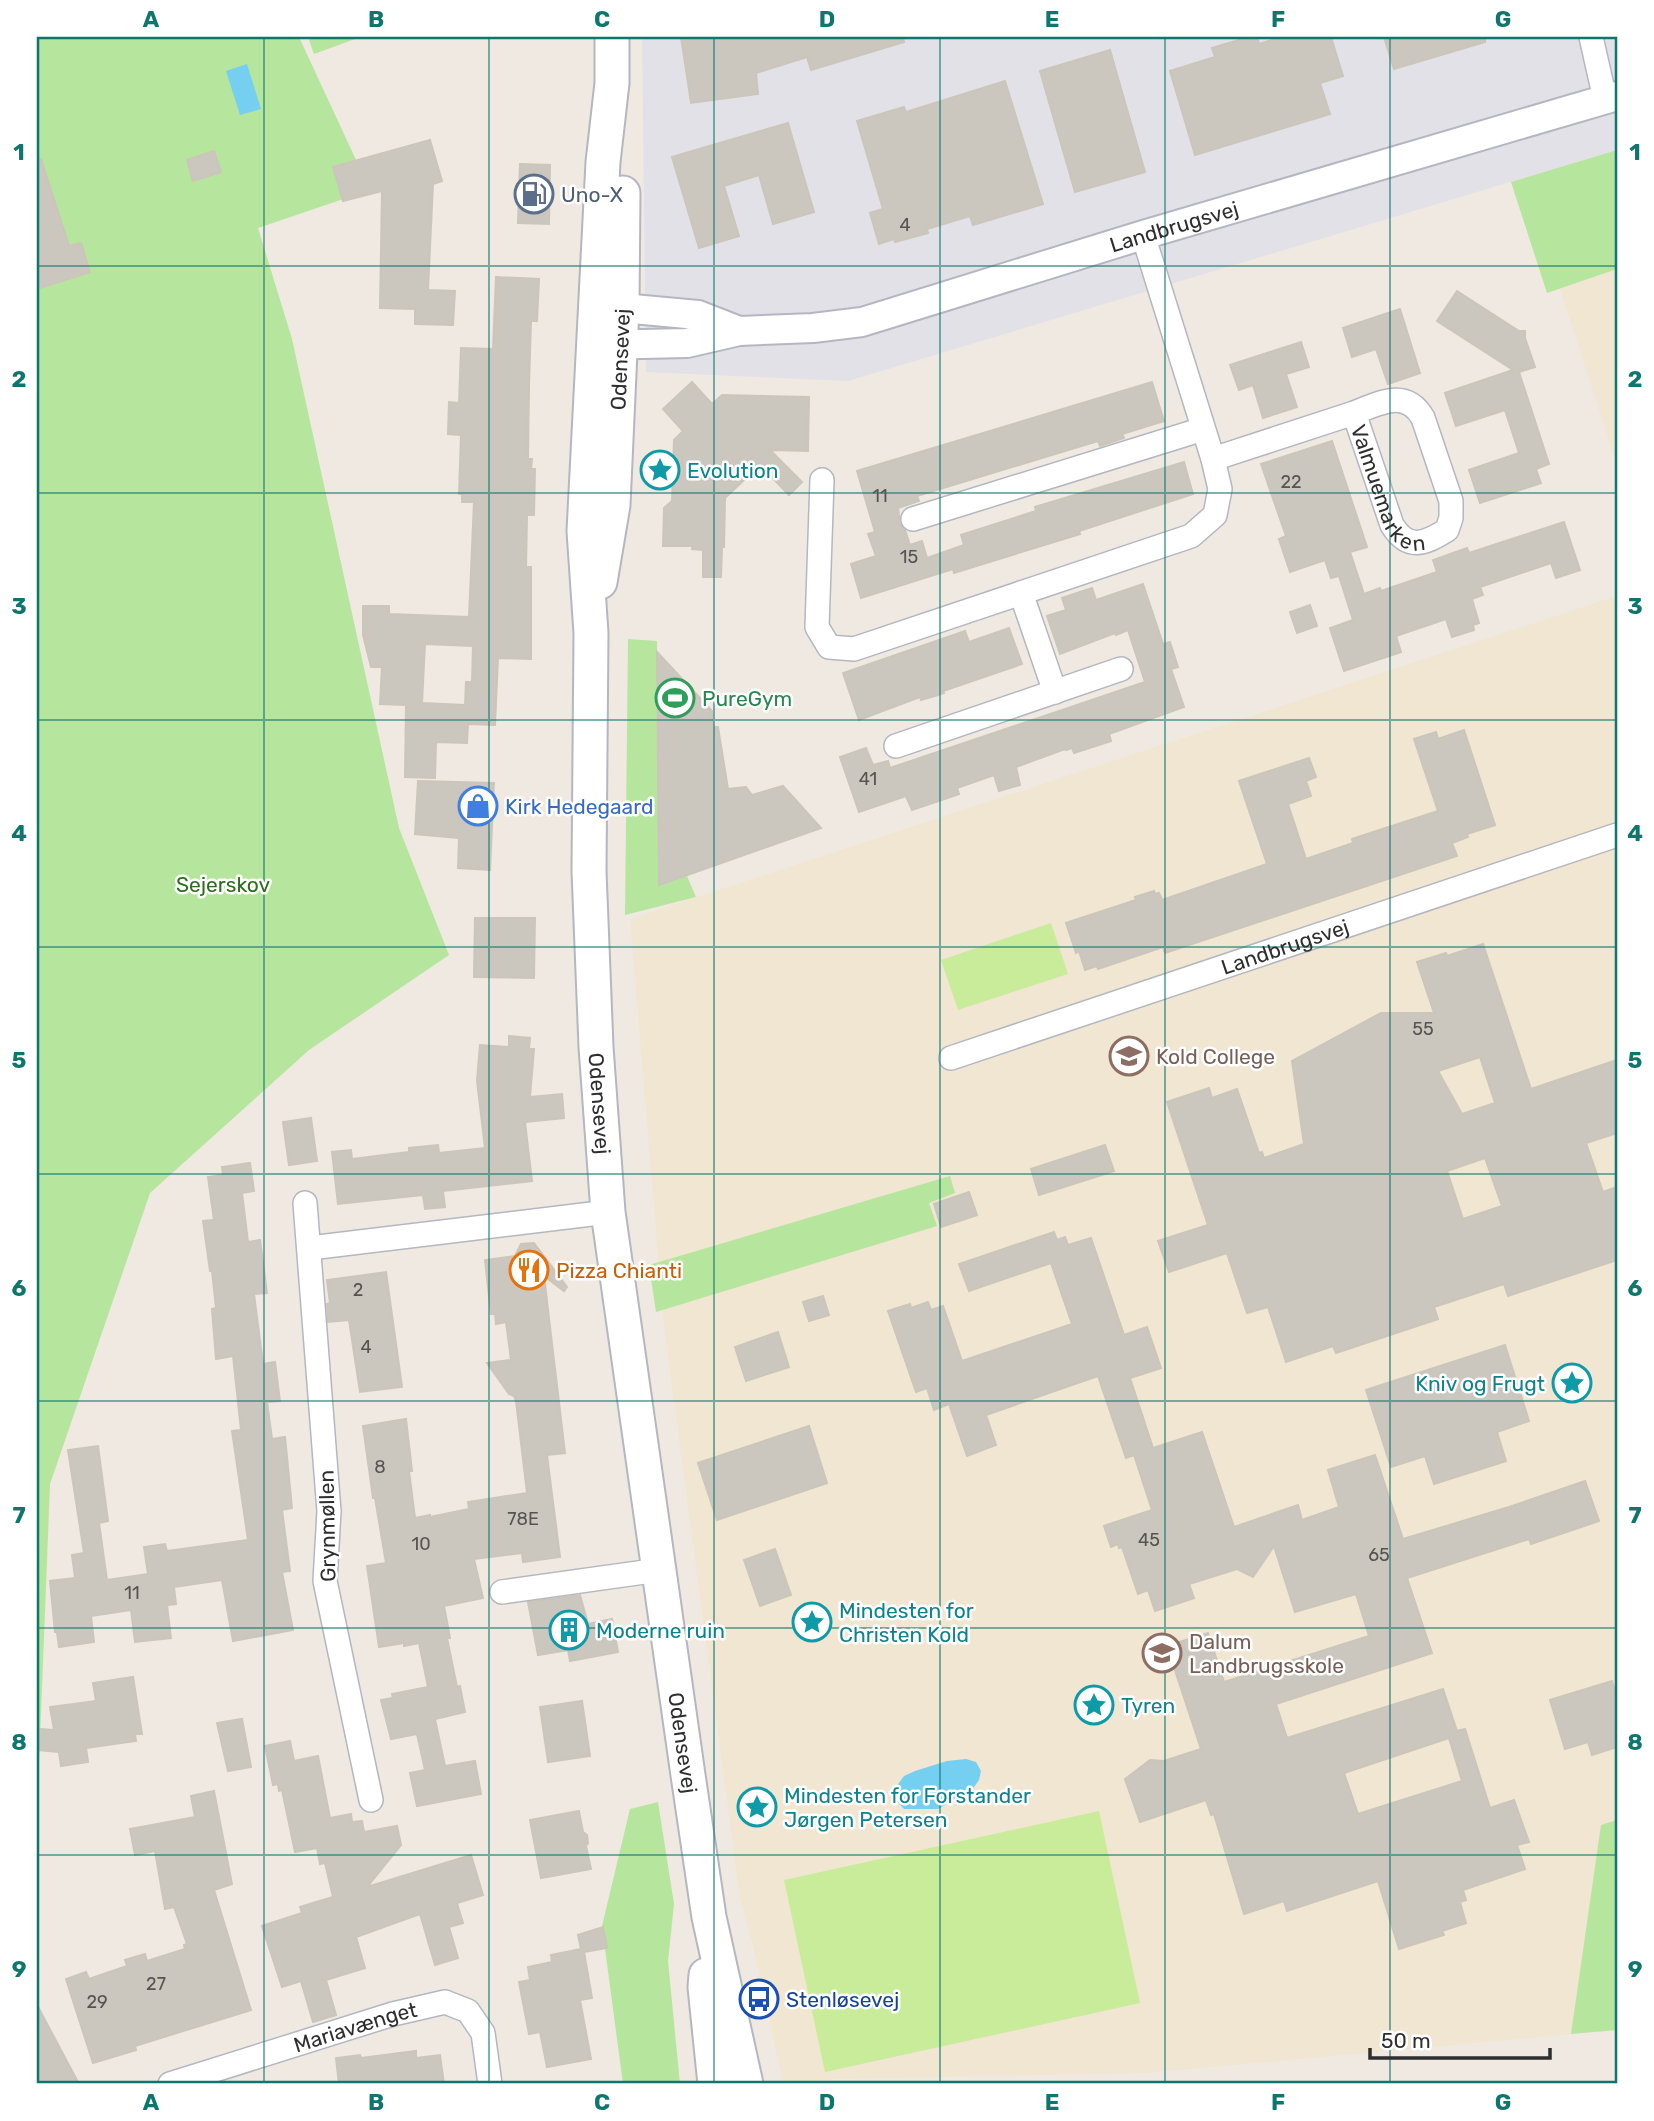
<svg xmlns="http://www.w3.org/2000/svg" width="1654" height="2121" font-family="Rubik,sans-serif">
	<rect width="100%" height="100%" fill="#efe9e1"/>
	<polygon fill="#e3e1e8" points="642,37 1617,37 1617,150 848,381 646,372"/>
	<g fill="#f0e6d1">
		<polygon points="1617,269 1617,464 1560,289"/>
		<polygon points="1617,596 1617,2030 1146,2073 837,2079 783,2083 754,1949 740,1898 664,1326 630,919"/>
	</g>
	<g fill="#b6e59e">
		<polygon points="37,37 299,37 370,190 258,228 292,339 399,828 449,955 309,1050 150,1193 50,1484 37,1816"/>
		<polygon points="308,37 356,37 355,39 314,54"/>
		<polygon points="1617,150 1617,269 1547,293 1511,182"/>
		<polygon points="628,639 657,641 659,885 687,876 696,897 625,915"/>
		<polygon points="950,1176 955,1193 929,1203 937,1226 656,1312 649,1265"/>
		<polygon points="658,1802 674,1904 668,1961 680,2084 623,2084 602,1926 630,1809"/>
		<polygon points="1617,1820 1617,2030 1571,2034 1601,1825"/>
	</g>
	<g fill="#c9ec9a">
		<polygon points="1051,923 1068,974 958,1010 941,960"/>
		<polygon points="1099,1811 1140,2003 825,2072 784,1880"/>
	</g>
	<g fill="#75cff0">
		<polygon points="247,64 261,109 240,115 226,71"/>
		<polygon points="966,1759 976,1762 981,1771 979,1780 972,1790 938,1809 904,1809 896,1800 894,1790 904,1776 915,1771 947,1761"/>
	</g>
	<g fill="#cbc7bf" stroke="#cbc5ba" stroke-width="2" fill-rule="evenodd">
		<polygon points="681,37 903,37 904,42 811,70 807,57 756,73 758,94 691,103"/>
		<polygon points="1249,37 1257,37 1259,44 1282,37 1331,37 1343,76 1320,83 1330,114 1195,155 1170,71 1215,57 1212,48"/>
		<polygon points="1384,37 1485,37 1485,42 1394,69"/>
		<polygon points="1110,50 1145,172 1075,192 1040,71"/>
		<polygon points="1005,81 1043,204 973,225 970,216 927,229 928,233 895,242 894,239 879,244 870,213 883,209 857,121 904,107 906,112"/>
		<polygon points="788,123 814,212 773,224 759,175 724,186 739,236 699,248 672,157"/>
		<polygon points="430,140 442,181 433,184 428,290 455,291 453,325 415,324 415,309 380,308 382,191 343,201 333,167"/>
		<polygon points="214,151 221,172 193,181 187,160"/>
		<polygon points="41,159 69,246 81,243 90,272 37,289 37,160"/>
		<polygon points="520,164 550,165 549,224 518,223"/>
		<path d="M496,277L539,279L537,321H531L529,385L528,459H532L531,469H535L534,515H527L526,567H531V659L498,658L495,725L468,724L467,743L436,742L435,778L405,777L406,705L380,704L382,667H371L363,635V606H389V614L469,617L474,502H462V494H459L461,435L448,434L449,402L459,403L461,348L493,349ZM425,644L473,646L472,682H466L465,705L422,703Z"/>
		<polygon points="1457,291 1519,331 1525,331 1525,338 1535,367 1519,372 1549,464 1536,469 1541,483 1480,503 1469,470 1519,453 1505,410 1456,426 1445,393 1513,370 1437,321"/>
		<polygon points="1400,309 1420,373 1388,384 1376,349 1352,357 1343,328"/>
		<polygon points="1301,342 1309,367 1286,374 1297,407 1263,418 1253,385 1239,390 1230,365"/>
		<polygon points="692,382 712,404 722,395 809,397 808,451 770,450 802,482 789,495 760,465 725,498 724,547 722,547 721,577 703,577 703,550 692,549 693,546 663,546 664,508 672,501 674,440 683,431 663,409"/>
		<polygon points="1152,382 1164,421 1122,434 1124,438 1100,446 1098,441 917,496 919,501 898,508 900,524 905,530 910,545 922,541 927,558 964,545 961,535 1036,511 1035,507 1184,462 1193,494 1079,531 1080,534 954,573 953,569 861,598 851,564 876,556 868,534 875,532 857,471"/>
		<polygon points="1332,441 1367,547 1350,552 1364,594 1380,588 1381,591 1437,572 1433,560 1467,548 1469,553 1564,522 1580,570 1556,578 1551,563 1480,587 1483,595 1472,599 1479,623 1473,625 1474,630 1452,637 1446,619 1396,636 1401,652 1344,671 1330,628 1353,620 1339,576 1331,578 1325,560 1290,572 1279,539 1286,536 1261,464"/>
		<polygon points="1143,584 1163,644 1170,642 1178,667 1171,669 1184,707 1109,734 1111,741 1074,753 1072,748 1066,750 1065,749 1016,767 1020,785 999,791 994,775 957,788 959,794 912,810 906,796 859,812 840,757 866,748 873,765 888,761 890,768 1145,682 1128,630 1116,635 1115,633 1060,654 1047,616 1066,610 1062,598 1092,588 1096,600"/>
		<polygon points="1310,605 1317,626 1297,633 1290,612"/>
		<polygon points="1009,628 1022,664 943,691 944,693 938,695 921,700 920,697 859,720 843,673 965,631 969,642"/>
		<polygon points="657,652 712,711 713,727 718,727 728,789 746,787 752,795 783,786 821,828 659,885"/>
		<polygon points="1464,730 1495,825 1467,834 1468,837 1452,843 1457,856 1165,953 1163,947 1098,969 1097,966 1085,970 1079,951 1076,953 1066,923 1136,900 1135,897 1154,891 1155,894 1159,893 1162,900 1267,864 1239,781 1309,758 1316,777 1306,781 1311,796 1288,804 1306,859 1353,843 1352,839 1438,811 1414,739 1436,732 1438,739"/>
		<polygon points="418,781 494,783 490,870 458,868 459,838 415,834"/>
		<polygon points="475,918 535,918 534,978 474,977"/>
		<path d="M1483,944L1531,1089L1617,1060V1133L1586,1143L1603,1192L1617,1187V1260L1508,1296L1504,1284L1434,1307L1438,1319L1336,1353L1333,1346L1286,1362L1268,1307L1247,1313L1227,1253L1169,1272L1158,1241L1208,1225L1167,1102L1209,1088L1212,1098L1237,1089L1259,1153L1262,1152L1264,1158L1304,1144L1292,1061L1381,1013H1434L1417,962L1446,953L1447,956ZM1480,1057L1495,1103L1462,1114L1438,1071ZM1485,1158L1502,1206L1463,1219L1447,1171Z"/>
		<polygon points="509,1036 530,1038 529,1049 534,1049 530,1097 562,1094 564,1118 525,1122 532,1181 443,1191 445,1207 425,1209 423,1195 338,1204 332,1152 351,1150 352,1159 409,1152 409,1148 438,1145 439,1153 485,1148 477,1081 480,1045 509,1047"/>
		<polygon points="311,1118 317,1161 289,1165 283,1122"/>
		<polygon points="1105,1145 1114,1171 1039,1195 1031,1169"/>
		<polygon points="250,1163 254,1191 242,1193 248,1242 260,1240 267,1293 254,1294 263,1364 275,1362 280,1401 267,1402 272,1439 285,1437 292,1508 282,1510 290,1571 282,1572 293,1630 233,1641 222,1580 174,1587 176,1604 167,1605 171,1638 135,1642 131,1610 91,1616 94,1642 59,1647 57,1632 55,1632 50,1581 75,1578 72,1555 84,1553 68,1450 98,1446 108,1521 99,1523 107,1580 148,1574 144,1547 165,1544 167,1551 248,1540 232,1431 241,1430 233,1356 216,1359 212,1309 216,1308 212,1271 210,1271 203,1221 214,1220 208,1177 223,1175 222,1167"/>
		<polygon points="969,1192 977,1215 941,1227 934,1204"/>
		<path d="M1054,1232L1057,1240L1065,1237L1068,1245L1091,1238L1124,1335L1147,1327L1161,1368L1130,1378L1153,1448L1202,1432L1234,1527L1298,1505L1302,1520L1339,1507L1328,1470L1375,1455L1403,1539L1509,1507L1585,1481L1599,1521L1531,1544L1529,1539L1407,1578L1432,1653L1276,1704L1287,1738L1443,1689L1457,1731L1465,1729L1490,1808L1514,1800L1529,1842L1517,1845L1525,1869L1463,1890L1466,1900L1460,1902L1466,1923L1442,1931L1444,1935L1399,1949L1378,1881L1287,1911L1284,1901L1244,1914L1214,1814L1211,1815L1206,1800L1140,1822L1125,1779L1150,1760L1164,1761L1201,1749L1167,1646L1208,1633L1224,1682L1369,1636L1356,1594L1295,1612L1274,1546L1253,1577L1237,1569L1189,1584L1194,1598L1155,1611L1148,1590L1138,1594L1122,1547L1119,1548L1118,1544L1111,1547L1104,1526L1152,1510L1134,1455L1126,1458L1098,1376L986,1415L996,1445L967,1456L949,1404L934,1410L927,1388L916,1392L888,1311L910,1304L911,1308L928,1302L931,1310L943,1306L962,1361L1072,1324L1051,1263L969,1291L959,1264ZM1449,1738L1462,1781L1358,1814L1344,1773Z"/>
		<polygon points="534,1243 567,1287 564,1291 544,1276 565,1453 547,1455 560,1557 523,1562 522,1553 474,1559 483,1598 444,1606 450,1638 447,1638 457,1687 460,1686 465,1712 435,1719 445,1766 475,1761 481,1794 417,1806 410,1773 425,1770 417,1734 391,1739 381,1700 393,1698 392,1694 428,1687 419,1643 404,1646 404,1643 379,1647 367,1566 386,1563 375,1498 373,1498 363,1426 406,1419 412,1471 409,1471 415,1518 430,1515 430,1517 469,1509 468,1502 527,1493 516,1401 514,1396 509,1394 487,1363 511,1360 506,1322 496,1324 495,1314 491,1314 485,1260 515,1256 521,1244"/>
		<polygon points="386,1272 402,1387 360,1392 349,1320 328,1322 327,1304 330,1303 327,1280"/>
		<polygon points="823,1296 829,1315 809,1321 803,1302"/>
		<polygon points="778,1332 789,1367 746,1381 735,1347"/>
		<polygon points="1505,1345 1529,1421 1497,1432 1506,1461 1434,1484 1425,1456 1391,1467 1366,1390"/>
		<polygon points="809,1426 827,1483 717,1520 698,1463"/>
		<polygon points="775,1549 791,1595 760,1606 744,1560"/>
		<polygon points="580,1595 588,1624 612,1619 618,1652 570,1661 568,1650 538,1655 528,1602"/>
		<polygon points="133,1677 142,1734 135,1734 136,1741 86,1748 88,1762 61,1766 59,1752 38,1750 40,1729 54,1730 50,1707 96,1701 93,1683"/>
		<polygon points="1612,1681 1617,1698 1617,1747 1592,1755 1588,1742 1565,1749 1550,1700"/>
		<polygon points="582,1701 590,1756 548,1762 540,1707"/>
		<polygon points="242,1719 251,1767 228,1771 217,1723"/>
		<polygon points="290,1741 294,1761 318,1756 330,1818 351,1814 352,1822 362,1821 364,1832 397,1826 401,1845 367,1887 471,1855 483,1895 457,1903 463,1923 449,1927 458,1958 435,1965 420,1914 356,1937 365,1968 326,1980 336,2015 313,2022 301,1981 282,1987 262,1926 302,1913 300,1907 333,1897 325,1863 320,1864 317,1848 295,1852 282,1790 279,1791 278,1784 273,1785 265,1746"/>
		<polygon points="214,1791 232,1884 214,1890 251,2010 135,2046 136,2050 93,2063 66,1979 86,1972 89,1979 127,1966 125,1960 145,1954 147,1961 185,1949 184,1945 187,1944 174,1907 165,1909 155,1851 135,1855 130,1829 195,1817 191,1796"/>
		<polygon points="579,1811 583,1832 587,1835 588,1843 586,1846 591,1869 541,1878 530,1820"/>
		<polygon points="603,1927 607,1948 584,1952 592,1998 580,2000 591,2059 547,2067 540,2032 529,2034 519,1982 530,1980 528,1967 552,1962 551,1955 581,1949 578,1935"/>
		<polygon points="37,2005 79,2084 37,2084"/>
		<polygon points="416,2051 416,2058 440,2055 444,2084 339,2084 336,2058 360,2055 361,2058"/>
	</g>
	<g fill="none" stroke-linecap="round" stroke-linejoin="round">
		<defs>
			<g id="minor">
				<polyline points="1591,37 1605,99"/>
				<path id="s1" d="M1213,459L1354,413L1392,525C1408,551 1424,544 1447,530L1451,518V501L1423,418C1406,388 1380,403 1354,413"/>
				<polyline points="822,480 817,627 829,647 854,649 1191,536 1215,515 1220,489 1213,459 1143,235"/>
				<polyline points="913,519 1203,429"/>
				<polyline points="1021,593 1055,692"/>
				<polyline points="896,746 1121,669"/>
				<path id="s2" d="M951,1058L1617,835"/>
				<polyline points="305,1203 329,1511 325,1581 371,1800"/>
				<polyline points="310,1248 608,1212"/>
				<polyline points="502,1592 659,1570"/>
				<path id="s3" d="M170,2084L393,2014L445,2002L468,2011L483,2033L490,2084"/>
			</g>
			<g id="tertiary">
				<polyline points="602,304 622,308 698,315 739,331"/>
				<path id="s4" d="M598,345L687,343L739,331L813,328L862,322L1143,235L1617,96"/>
			</g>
			<g id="secondary">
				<path id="s5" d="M612,37V83L603,162L584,531L591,633L589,871L596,1047L608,1212L688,1775L709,1917L746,2084"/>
				<path id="s6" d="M600,582L613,505L622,308L623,193"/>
				<polyline points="706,1975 705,1987 715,2084"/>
			</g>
		</defs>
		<use href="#minor" stroke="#b4b7c1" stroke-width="26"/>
		<use href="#tertiary" stroke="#b4b7c1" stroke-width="32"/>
		<use href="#secondary" stroke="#b4b7c1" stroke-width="37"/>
		<use href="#minor" stroke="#fff" stroke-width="23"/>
		<use href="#tertiary" stroke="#fff" stroke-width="28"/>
		<use href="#secondary" stroke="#fff" stroke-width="33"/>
	</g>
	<path fill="none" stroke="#0f766e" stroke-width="2" stroke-opacity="0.55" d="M264,37V2084M489,37V2084M714,37V2084M940,37V2084M1165,37V2084M1390,37V2084M37,266H1617M37,493H1617M37,720H1617M37,947H1617M37,1174H1617M37,1401H1617M37,1628H1617M37,1855H1617"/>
	<defs>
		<symbol id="fuel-ring" viewBox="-11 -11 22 22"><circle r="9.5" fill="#fff" stroke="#5c6f8a" stroke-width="1.5"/><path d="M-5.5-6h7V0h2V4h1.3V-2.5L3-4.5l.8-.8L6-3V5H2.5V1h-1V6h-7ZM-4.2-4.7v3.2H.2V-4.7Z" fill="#5c6f8a"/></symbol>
		<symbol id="sight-ring" viewBox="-11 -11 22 22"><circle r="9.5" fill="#fff" stroke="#0f9aa8" stroke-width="1.5"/><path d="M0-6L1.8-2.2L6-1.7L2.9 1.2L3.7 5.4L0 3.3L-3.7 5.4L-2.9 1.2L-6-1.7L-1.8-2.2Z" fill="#0f9aa8"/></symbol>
		<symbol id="stadium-ring" viewBox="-11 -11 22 22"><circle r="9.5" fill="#fff" stroke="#2e9e5b" stroke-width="1.5"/><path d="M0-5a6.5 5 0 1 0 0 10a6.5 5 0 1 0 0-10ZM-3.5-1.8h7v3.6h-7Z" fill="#2e9e5b"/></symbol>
		<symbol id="shop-ring" viewBox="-11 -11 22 22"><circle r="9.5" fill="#fff" stroke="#3f7fe0" stroke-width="1.5"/><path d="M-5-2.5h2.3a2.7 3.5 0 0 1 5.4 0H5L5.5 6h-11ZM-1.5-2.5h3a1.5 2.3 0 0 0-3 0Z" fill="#3f7fe0"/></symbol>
		<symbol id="university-ring" viewBox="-11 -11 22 22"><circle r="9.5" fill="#fff" stroke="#8d6e63" stroke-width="1.5"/><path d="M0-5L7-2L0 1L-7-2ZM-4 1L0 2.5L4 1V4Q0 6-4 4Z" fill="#8d6e63"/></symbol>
		<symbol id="restaurant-ring" viewBox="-11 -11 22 22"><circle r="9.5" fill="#fff" stroke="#e8710a" stroke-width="1.5"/><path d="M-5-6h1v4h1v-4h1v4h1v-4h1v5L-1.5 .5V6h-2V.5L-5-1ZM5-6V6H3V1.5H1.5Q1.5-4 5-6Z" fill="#e8710a"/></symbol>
		<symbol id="building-ring" viewBox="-11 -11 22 22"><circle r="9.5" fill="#fff" stroke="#0f9aa8" stroke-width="1.5"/><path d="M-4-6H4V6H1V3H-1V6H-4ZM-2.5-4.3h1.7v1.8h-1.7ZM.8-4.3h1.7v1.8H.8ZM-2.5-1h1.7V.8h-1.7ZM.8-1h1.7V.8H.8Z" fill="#0f9aa8"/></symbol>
		<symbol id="bus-ring" viewBox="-11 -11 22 22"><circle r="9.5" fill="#fff" stroke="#1a4fb4" stroke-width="1.5"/><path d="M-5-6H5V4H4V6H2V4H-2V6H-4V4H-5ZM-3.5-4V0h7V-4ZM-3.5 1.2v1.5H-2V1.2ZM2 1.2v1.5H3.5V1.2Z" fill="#1a4fb4"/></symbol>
	</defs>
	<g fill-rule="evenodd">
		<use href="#fuel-ring" x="512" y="172" width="44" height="44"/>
		<use href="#sight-ring" x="638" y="448" width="44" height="44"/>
		<use href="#stadium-ring" x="653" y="676" width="44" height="44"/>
		<use href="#shop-ring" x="456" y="784" width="44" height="44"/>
		<use href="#university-ring" x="1107" y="1034" width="44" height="44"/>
		<use href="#restaurant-ring" x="507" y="1248" width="44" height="44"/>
		<use href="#sight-ring" x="1550" y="1361" width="44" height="44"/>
		<use href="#sight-ring" x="790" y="1600" width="44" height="44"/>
		<use href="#building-ring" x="547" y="1608" width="44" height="44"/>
		<use href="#university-ring" x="1140" y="1631" width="44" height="44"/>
		<use href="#sight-ring" x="1072" y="1683" width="44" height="44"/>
		<use href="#sight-ring" x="735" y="1785" width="44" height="44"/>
		<use href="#bus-ring" x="737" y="1977" width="44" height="44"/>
	</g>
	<g text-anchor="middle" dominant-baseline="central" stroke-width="5" stroke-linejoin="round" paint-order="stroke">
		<g font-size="18" fill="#555452">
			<text x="905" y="225">4</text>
			<text x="1291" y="482">22</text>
			<text x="880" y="496">11</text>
			<text x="909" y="557">15</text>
			<text x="868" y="779">41</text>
			<text x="1423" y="1029">55</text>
			<text x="358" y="1290">2</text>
			<text x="366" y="1347">4</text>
			<text x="380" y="1467">8</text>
			<text x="523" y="1519">78E</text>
			<text x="1149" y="1540">45</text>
			<text x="421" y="1544">10</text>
			<text x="1379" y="1555">65</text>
			<text x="132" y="1593">11</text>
			<text x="156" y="1984">27</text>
			<text x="97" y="2002">29</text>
		</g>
		<g font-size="21" fill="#4e5e75" stroke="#fff" text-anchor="start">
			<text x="561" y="194">Uno-X</text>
		</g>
		<g font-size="21" fill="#2e2e2e" stroke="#fff">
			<text stroke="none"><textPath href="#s4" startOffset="592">Landbrugsvej</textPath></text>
			<text stroke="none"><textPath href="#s6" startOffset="224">Odensevej</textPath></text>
			<text stroke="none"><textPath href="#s1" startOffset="234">Valmuemarken</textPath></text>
			<text stroke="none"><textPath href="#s2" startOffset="352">Landbrugsvej</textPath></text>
			<text stroke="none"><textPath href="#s5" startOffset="1068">Odensevej</textPath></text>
			<text transform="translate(327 1526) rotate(-91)">Grynmøllen</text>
			<text stroke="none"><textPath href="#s5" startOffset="1713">Odensevej</textPath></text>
			<text stroke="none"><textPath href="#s3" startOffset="194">Mariavænget</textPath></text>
		</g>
		<g font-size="21" fill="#0d838f" stroke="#fff" text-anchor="start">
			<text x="687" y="470">Evolution</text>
			<text x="1545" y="1383" text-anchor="end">Kniv og Frugt</text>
			<text x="839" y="1610">Mindesten for<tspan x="839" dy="24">Christen Kold</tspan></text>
			<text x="596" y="1630">Moderne ruin</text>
			<text x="1121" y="1705">Tyren</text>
			<text x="784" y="1795">Mindesten for Forstander<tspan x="784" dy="24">Jørgen Petersen</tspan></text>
		</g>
		<g font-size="21" fill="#27864d" stroke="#fff" text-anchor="start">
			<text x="702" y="698">PureGym</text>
		</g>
		<g font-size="21" fill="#366cbe" stroke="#fff" text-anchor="start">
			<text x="505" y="806">Kirk Hedegaard</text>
		</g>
		<g font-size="21" fill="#2c6e1b" stroke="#fff">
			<text x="223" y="884">Sejerskov</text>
		</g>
		<g font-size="21" fill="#785e54" stroke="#fff" text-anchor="start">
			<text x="1156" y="1056">Kold College</text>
			<text x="1189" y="1641">Dalum<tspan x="1189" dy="24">Landbrugsskole</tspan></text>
		</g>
		<g font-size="21" fill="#c56008" stroke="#fff" text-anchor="start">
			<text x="556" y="1270">Pizza Chianti</text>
		</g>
		<g font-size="21" fill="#164399" stroke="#fff" text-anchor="start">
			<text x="786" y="1999">Stenløsevej</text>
		</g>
	</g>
	<rect width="1654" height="2121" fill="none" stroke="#ffffff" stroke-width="77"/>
	<path d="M1370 2048v10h180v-10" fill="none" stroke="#2e2e2e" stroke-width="3.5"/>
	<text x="1381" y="2048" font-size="21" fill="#2e2e2e" stroke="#ffffff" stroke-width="5" paint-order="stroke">50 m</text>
	<rect x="38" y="38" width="1578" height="2044" fill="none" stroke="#0f766e" stroke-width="2.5"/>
	<g font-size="23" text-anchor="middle" font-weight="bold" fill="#0f766e">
		<text x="151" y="27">A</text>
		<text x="376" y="27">B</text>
		<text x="602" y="27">C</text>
		<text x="827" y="27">D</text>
		<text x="1052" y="27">E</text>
		<text x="1278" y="27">F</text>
		<text x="1503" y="27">G</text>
		<text x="19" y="160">1</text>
		<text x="1635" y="160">1</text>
		<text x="19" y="387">2</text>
		<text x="1635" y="387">2</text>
		<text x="19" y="614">3</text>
		<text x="1635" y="614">3</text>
		<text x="19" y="841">4</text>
		<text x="1635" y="841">4</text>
		<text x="19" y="1068">5</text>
		<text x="1635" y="1068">5</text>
		<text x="19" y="1296">6</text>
		<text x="1635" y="1296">6</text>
		<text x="19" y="1523">7</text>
		<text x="1635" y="1523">7</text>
		<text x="19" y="1750">8</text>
		<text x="1635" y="1750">8</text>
		<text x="19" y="1977">9</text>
		<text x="1635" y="1977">9</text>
		<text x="151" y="2110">A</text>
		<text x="376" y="2110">B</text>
		<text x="602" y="2110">C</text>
		<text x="827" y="2110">D</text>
		<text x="1052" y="2110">E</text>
		<text x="1278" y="2110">F</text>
		<text x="1503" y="2110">G</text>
	</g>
</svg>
